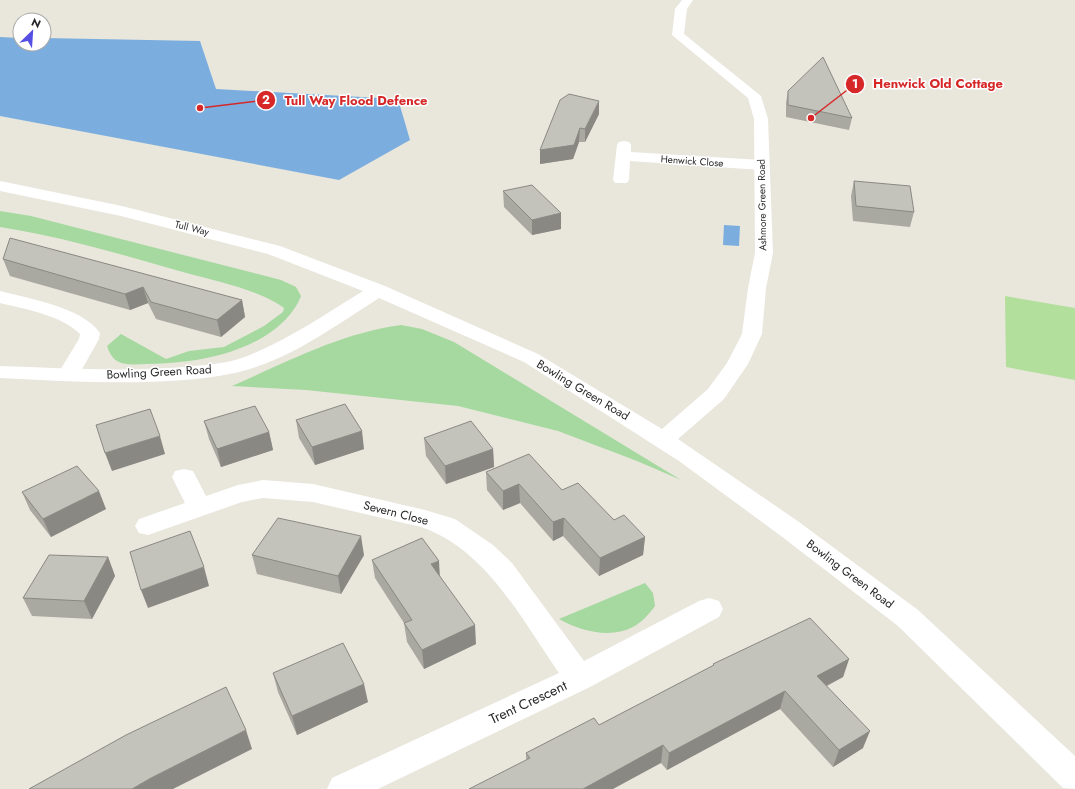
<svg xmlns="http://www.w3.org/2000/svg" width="1075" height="789" font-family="Jost,sans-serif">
	<rect width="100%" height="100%" fill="#e9e6dc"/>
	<g fill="#a5d99f">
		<path d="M0,211L31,216L281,280L296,287L301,296C295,312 280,327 265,336C229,358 188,363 147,364C137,364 126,366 117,361C111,357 109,351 107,346L121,334L166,359L189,351L224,347L264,326L283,312L284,308C262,291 217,281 190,274C127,256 64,237 0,227Z"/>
		<path d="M401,325L422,329L454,342L681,480L637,461L558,431L458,406L306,390L232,386C287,362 341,333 401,325Z"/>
		<path d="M645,583L653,593L655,606C649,614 642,622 633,627C610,639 580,631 559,619Z"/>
	</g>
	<polygon fill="#b3df9c" points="1005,296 1075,308 1075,380 1006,367"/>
	<g fill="#7baedf">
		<polygon points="0,37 20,38 20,44 44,44 44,38 200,41 216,89 398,99 410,140 339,180 0,116"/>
		<polygon points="724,225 740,226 739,246 723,245"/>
	</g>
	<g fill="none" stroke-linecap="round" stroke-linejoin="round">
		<g fill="#fff" fill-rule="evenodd">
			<polygon points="624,141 629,142 631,145 631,152 761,160 766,162 769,165 766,168 761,170 630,161 629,180 627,183 615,183 613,180 617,145 619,142"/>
			<path d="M0,291C30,299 82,307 100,333L99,339L76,380L68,381L60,380L57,375L79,339L80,334C61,315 25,309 0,303Z"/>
			<path d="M184,469L193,471L206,496L238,485L263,480L313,484L425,510L455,519L493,545L512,563L584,661L699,601L709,598L719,601L723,609L719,617L590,687L378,789H327L332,778L559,673C522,620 486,549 421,527L313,502L263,498L242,502L148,535L139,533L135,526L139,519L185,503L172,477L175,471Z"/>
		</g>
		<path fill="#fff" fill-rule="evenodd" d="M682,0H693L687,9L684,34L761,96L768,119L773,253L766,288L762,334L748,364L724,399L678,439L799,522L918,610L1075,756V789L1063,788L898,626L781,536L679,461L524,362L379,298C340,323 300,352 256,367C233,375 208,378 184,380C123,385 61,381 0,378V366C61,368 123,372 185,367C203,365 224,364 242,358C285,342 324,315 363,291L268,254L121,216L0,191V181L122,206L280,246L385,286L538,354L662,429L708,389L727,363L742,334L748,288L755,253L754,119L748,98L672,35L675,9Z"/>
	</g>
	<g fill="#a9a8a1">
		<polygon points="788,91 852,118 849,130 786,117 786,103"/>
		<polygon points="599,114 585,142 579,142 573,159 540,164 540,150"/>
		<polygon points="854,181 914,212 910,227 853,221 851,196"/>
		<polygon points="503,191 561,213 561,229 532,235 504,207"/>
		<polygon points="3,259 242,300 245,317 221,337 156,319 148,303 130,310 10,276"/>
		<polygon points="296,420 364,449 315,465 299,438"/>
		<polygon points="204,421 269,432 273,450 221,467 209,439"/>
		<polygon points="424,438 493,449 494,467 446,484 426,456"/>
		<polygon points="486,472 562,490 645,537 643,555 599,576 563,536 553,541 520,503 503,510 487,490"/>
		<polygon points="22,492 106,509 51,537 30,510"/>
		<polygon points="252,555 364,555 341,594 257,574"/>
		<polygon points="108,557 115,576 92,619 32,616 23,598"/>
		<polygon points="372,560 440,577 476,644 424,669 407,642 404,623 375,578"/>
		<polygon points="849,659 843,677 827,686 863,748 833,767 780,709 667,770 661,763 526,759 526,753 599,725 713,666 713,664"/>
		<polygon points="273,673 368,702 297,735 278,692"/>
	</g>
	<g fill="#898883">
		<polygon points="599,101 599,114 585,142 585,129"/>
		<polygon points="580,128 579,142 573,159 540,164 540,150"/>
		<polygon points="561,213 561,229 532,235 532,220"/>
		<polygon points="143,287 148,303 130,310 125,294"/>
		<polygon points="242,300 245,317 221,337 217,320"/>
		<polygon points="362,431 364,449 315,465 312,447"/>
		<polygon points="269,432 273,450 221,467 217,449"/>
		<polygon points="160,436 165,454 112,471 105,453"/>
		<polygon points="493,449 494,467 446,484 445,466"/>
		<polygon points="519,484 520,503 503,510 503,491"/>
		<polygon points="99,491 106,509 51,537 43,519"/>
		<polygon points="564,518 563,536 553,541 553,522"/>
		<polygon points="361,536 364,555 341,594 338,576"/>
		<polygon points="645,537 643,555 599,576 600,558"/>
		<polygon points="108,557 115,576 92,619 84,601"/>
		<polygon points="439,561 440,579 431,564"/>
		<polygon points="204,567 209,586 148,608 141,590"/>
		<polygon points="475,625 476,644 424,669 422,650"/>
		<polygon points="849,659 843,677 812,693 817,676"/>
		<polygon points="364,684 368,702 297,735 292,716"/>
		<polygon points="785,691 780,709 667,770 669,753"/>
		<polygon points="246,730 252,749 173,789 132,789 151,778"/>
		<polygon points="870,731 863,748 833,767 839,750"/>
		<polygon points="663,745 661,763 613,789 583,789"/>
	</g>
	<g fill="#c4c3bb" stroke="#898883">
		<polygon points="823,57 852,118 788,105 788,91"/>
		<polygon points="569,94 599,101 585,129 580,128 574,145 540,150 560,100"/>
		<polygon points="854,181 910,186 914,212 856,206"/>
		<polygon points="532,185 561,213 532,220 503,191"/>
		<polygon points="10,238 242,300 217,320 151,302 143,287 125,294 3,259"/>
		<polygon points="345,404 362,431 312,447 296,420"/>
		<polygon points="255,406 269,432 217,449 204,421"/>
		<polygon points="150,409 160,436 105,453 96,425"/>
		<polygon points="471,421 493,449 445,466 424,438"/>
		<polygon points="529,454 562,490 578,483 614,520 624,515 645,537 600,558 564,518 553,522 519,484 503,491 486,472"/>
		<polygon points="77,466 99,491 43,519 22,492"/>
		<polygon points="278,518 361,536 338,576 252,555"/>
		<polygon points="190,531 204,567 141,590 130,552"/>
		<polygon points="422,538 439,561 431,564 475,625 422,650 404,623 412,620 372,560"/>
		<polygon points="49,555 108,557 84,601 23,598"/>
		<polygon points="810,618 849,659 817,676 870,731 839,750 785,691 669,753 663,745 583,789 469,789 530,758 526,753 594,718 599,725 714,665 713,664"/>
		<polygon points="343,643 364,684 292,716 273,673"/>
		<polygon points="226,687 246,730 151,778 132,789 29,789 126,735"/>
	</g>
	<g text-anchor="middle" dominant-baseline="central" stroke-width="3" stroke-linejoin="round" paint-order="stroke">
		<g font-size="10" fill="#282828" stroke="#fff">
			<text transform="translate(692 161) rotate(4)">Henwick Close</text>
			<text transform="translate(762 205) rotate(-91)">Ashmore Green Road</text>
			<text transform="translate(192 228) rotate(14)">Tull Way</text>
		</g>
		<g font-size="12" fill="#282828" stroke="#fff">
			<text transform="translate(159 372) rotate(-3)">Bowling Green Road</text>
			<text transform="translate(583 390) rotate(31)">Bowling Green Road</text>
			<text transform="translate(396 513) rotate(14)">Severn Close</text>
			<text transform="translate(850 574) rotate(37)">Bowling Green Road</text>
		</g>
		<g font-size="14" fill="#282828" stroke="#fff">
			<text transform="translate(528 702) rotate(-25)">Trent Crescent</text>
		</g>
	</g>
	<path fill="none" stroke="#d62828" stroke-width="1.5" d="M811 118L855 84M200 108L266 100"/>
	<g fill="#d62828" stroke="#fff" stroke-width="1.5">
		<circle cx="811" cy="118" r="4"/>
		<circle cx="200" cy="108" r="4"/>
		<circle cx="855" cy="84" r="10"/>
		<circle cx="266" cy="100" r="10"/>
	</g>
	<g font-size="12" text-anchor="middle" font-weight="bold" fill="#fff">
		<text x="855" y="88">1</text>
		<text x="266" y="104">2</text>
	</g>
	<g font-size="13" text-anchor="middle" font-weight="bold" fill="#d62828" stroke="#fff" stroke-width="3" stroke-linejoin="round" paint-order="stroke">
		<text x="938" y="88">Henwick Old Cottage</text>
		<text x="356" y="105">Tull Way Flood Defence</text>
	</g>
	<g transform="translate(32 32) rotate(25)"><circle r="19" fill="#ffffff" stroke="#a9a9a9"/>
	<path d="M0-3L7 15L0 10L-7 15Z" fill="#554fe3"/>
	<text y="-6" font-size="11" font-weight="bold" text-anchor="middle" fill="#282828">N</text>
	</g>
</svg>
